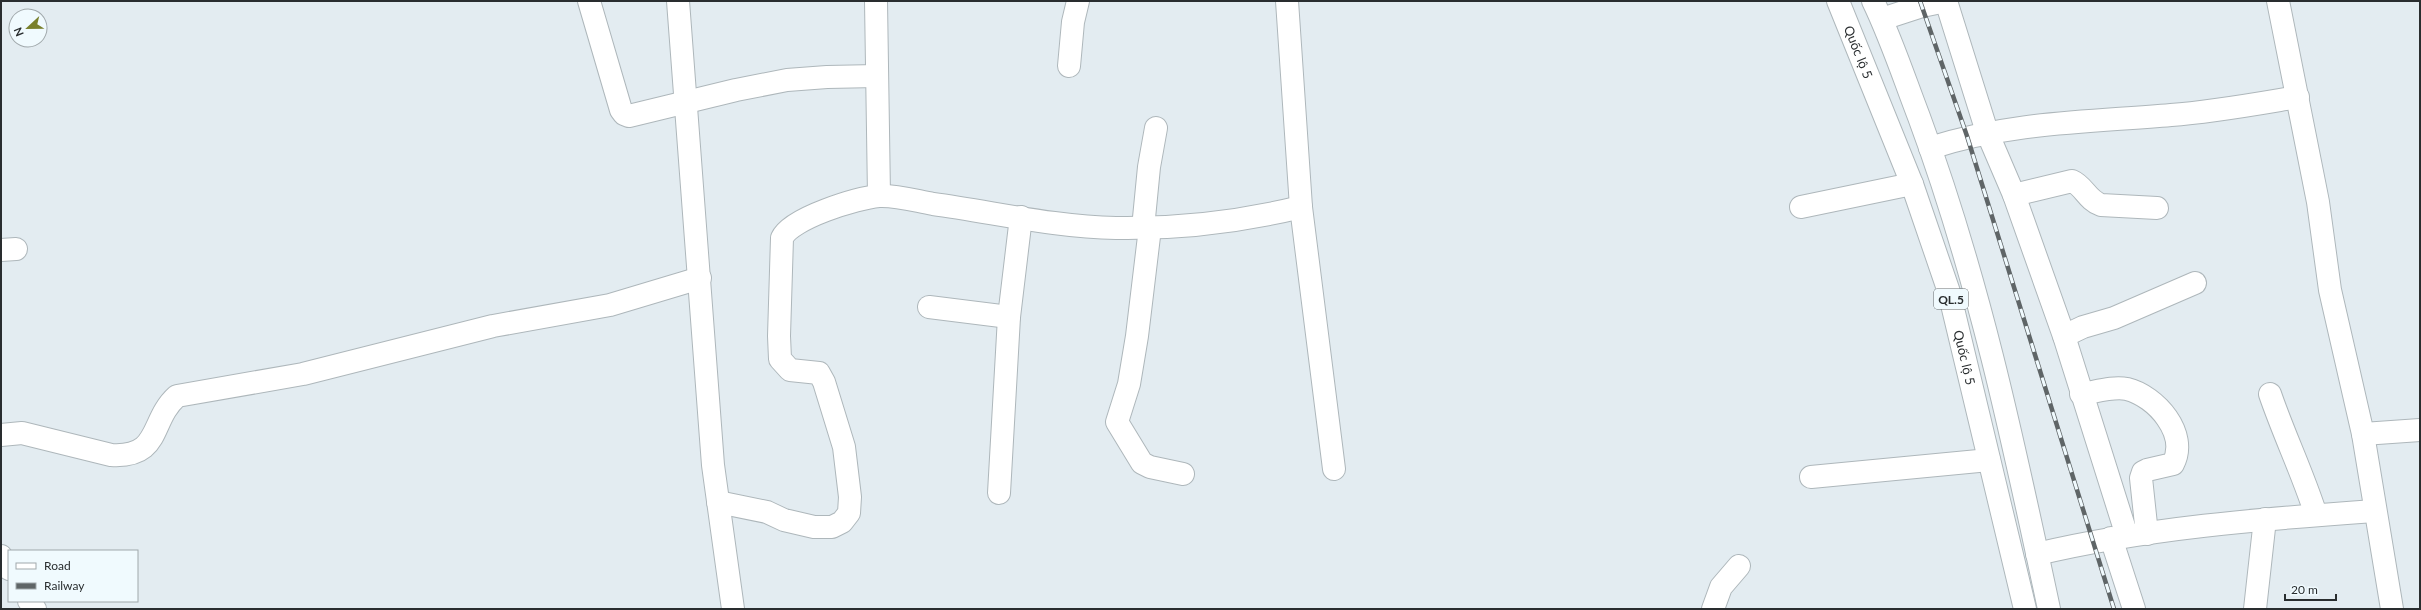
<svg xmlns="http://www.w3.org/2000/svg" width="2421" height="610" font-family="Lato,sans-serif">
	<rect width="100%" height="100%" fill="#e3ecf1"/>
	<g fill="none" stroke-linecap="round" stroke-linejoin="round">
		<defs>
			<g id="minor">
				<polyline points="589,1 621,110 624,114 629,116 736,90 787,80 827,77 877,76"/>
				<polyline points="678,1 713,465 733,609"/>
				<polyline points="876,1 879,196"/>
				<polyline points="1287,1 1301,207 1334,469"/>
				<polyline points="1946,1 1987,132 2014,195 2064,336 2127,536"/>
				<polyline points="2278,1 2318,202 2330,290 2363,434 2392,609"/>
				<polyline points="1882,19 1922,6 1946,1"/>
				<polyline points="1069,66 1073,22 1078,1"/>
				<path d="M1930,148C2009,122 2089,122 2171,115C2213,112 2256,104 2298,97"/>
				<path d="M2014,195L2072,181C2084,186 2087,200 2101,205L2157,208"/>
				<polyline points="1801,207 1912,184"/>
				<polyline points="1143,228 1149,167 1156,128"/>
				<polyline points="1150,228 1137,336 1129,384 1117,422 1142,463 1150,467 1183,474"/>
				<polyline points="1,250 16,249"/>
				<polyline points="929,307 1009,317"/>
				<polyline points="2064,336 2083,327 2114,318 2195,283"/>
				<path d="M2081,394C2095,392 2113,386 2127,389C2156,396 2189,434 2173,464L2147,470L2143,472L2141,478L2147,534"/>
				<path d="M2270,394C2284,435 2303,474 2316,515"/>
				<polyline points="2363,434 2420,430"/>
				<path d="M1,435L22,433L111,455C162,458 149,421 177,396L303,374L493,326L610,305L700,278"/>
				<polyline points="1811,477 1989,460"/>
				<polyline points="999,493 1009,317 1021,217"/>
				<path d="M718,502L767,512L784,520L814,527H832L842,522L849,513L850,497L844,447L824,382L819,373L790,370L780,359L779,336L782,238C791,218 857,198 879,196C896,195 916,201 933,204C993,212 1055,227 1116,228C1179,229 1239,222 1301,207"/>
				<polyline points="2111,538 2134,609"/>
				<path d="M2037,554C2147,528 2261,519 2374,511"/>
				<polyline points="1,556 9,569"/>
				<polyline points="29,601 35,609"/>
				<polyline points="1713,609 1721,587 1739,566"/>
				<polyline points="2255,609 2265,519"/>
			</g>
			<g id="highway">
				<path id="s1" d="M1838,1L1912,184L1949,292L2025,609"/>
				<path d="M1873,1C1891,38 1904,78 1919,117C1979,279 2013,440 2049,609"/>
			</g>
		</defs>
		<use href="#minor" stroke="#aeb7bb" stroke-width="24"/>
		<use href="#highway" stroke="#aeb7bb" stroke-width="24"/>
		<use href="#minor" stroke="#fff" stroke-width="22"/>
		<use href="#highway" stroke="#fff" stroke-width="22"/>
		<defs>
			<polyline id="rail" points="1920,1 1967,136 2114,609"/>
		</defs>
		<use href="#rail" stroke="#5f6567" stroke-width="4.5"/>
		<use href="#rail" stroke="#f0fafe" stroke-width="3" stroke-dasharray="9" stroke-linecap="butt"/>
	</g>
	<g text-anchor="middle" dominant-baseline="central" stroke-width="3.5" stroke-linejoin="round" paint-order="stroke">
		<rect fill="#f0fafe" stroke="#656a6d" stroke-width="1" x="1934" y="289" width="34" height="20" rx="3"/>
		<g font-size="12" font-weight="bold" fill="#292d2f">
			<text x="1951" y="299">QL.5</text>
		</g>
		<g font-size="13" fill="#292d2f" stroke="#f0fafe">
			<text stroke="none"><textPath href="#s1" startOffset="55">Quốc lộ 5</textPath></text>
			<text stroke="none"><textPath href="#s1" startOffset="379">Quốc lộ 5</textPath></text>
		</g>
	</g>
	<rect width="2421" height="610" fill="none" stroke="#292d2f" stroke-width="4"/>
	<rect x="8" y="550" width="130" height="52" fill="#f0fafe" stroke="#a0a8ab"/>
	<rect x="16" y="563" width="20" height="6" fill="#ffffff" stroke="#a0a8ab"/>
	<text x="44" y="570" font-size="12" fill="#292d2f">Road</text>
	<rect x="16" y="583" width="20" height="6" fill="#5f6567" stroke="#a0a8ab"/>
	<text x="44" y="590" font-size="12" fill="#292d2f">Railway</text>
	<g transform="translate(28 28) rotate(248)"><circle r="19" fill="#f0fafe" stroke="#a0a8ab"/>
	<path d="M0-3L7 15L0 10L-7 15Z" fill="#79802c"/>
	<text y="-6" font-size="11" font-weight="bold" text-anchor="middle" fill="#292d2f">N</text>
	</g>
	<path d="M2285 594v6h51v-6" fill="none" stroke="#292d2f" stroke-width="2"/>
	<text x="2291" y="594" font-size="12" fill="#292d2f" stroke="#f0fafe" stroke-width="3" paint-order="stroke">20 m</text>
</svg>
